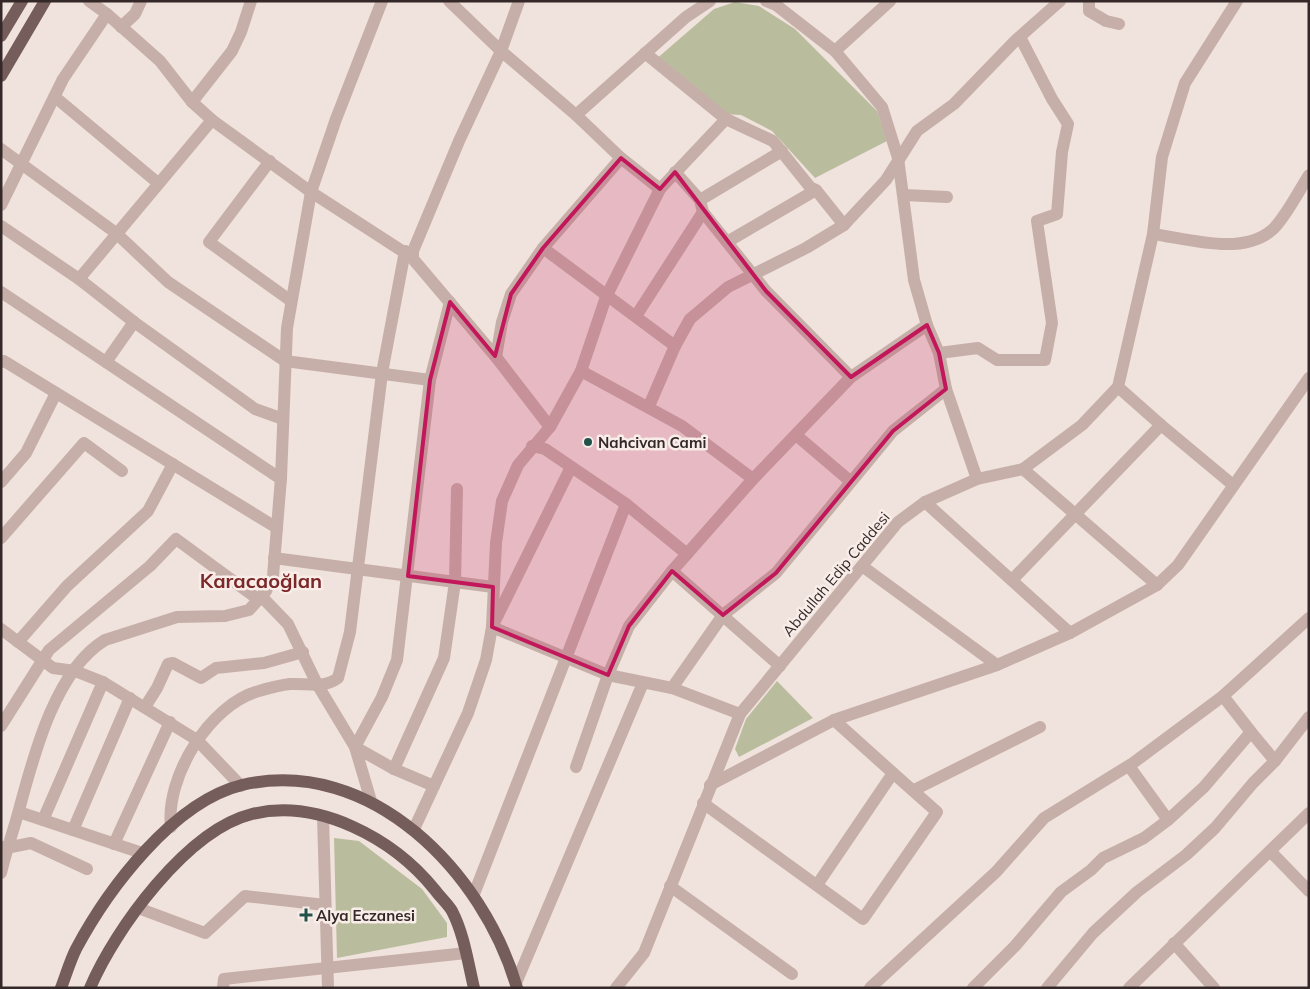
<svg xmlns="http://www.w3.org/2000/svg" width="1310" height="989" font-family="Mulish,sans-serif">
	<rect width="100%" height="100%" fill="#f0e2dc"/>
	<g fill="#babd9d">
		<polygon points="735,2 759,6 795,29 877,111 887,141 815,178 772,131 741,115 722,114 654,61 714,9"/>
		<polygon points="777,681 813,718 739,757 735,749 746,719"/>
		<polygon points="334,838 359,841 422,889 447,923 447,937 337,958"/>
	</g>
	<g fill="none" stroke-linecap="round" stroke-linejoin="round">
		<g stroke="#c7afa9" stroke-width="12">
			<polyline points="89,1 107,14 160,61 192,102 212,120 311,192 410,256"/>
			<polyline points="449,1 501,51 576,115 621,158 660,189"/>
			<polyline points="519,1 501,51 459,141 413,251 413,259 496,357 550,427"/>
			<polyline points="766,1 776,5 835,51 882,107 898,158 914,280 927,325 939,353 946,389 977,479"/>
			<polyline points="1089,1 1089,11 1106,21 1119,24"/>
			<polyline points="121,27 135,14 141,1"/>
			<polyline points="835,51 890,1"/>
			<polyline points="645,53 726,119"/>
			<polyline points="55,97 158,183"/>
			<polyline points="192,102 232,51 241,32 251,1"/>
			<polyline points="576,115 686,17 710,1"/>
			<polyline points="1,149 116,233 168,282 285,361 430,380"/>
			<polyline points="270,161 209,242 291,301"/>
			<polyline points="675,172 700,200 703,212 766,291 851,377"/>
			<polyline points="904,195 947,197"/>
			<polyline points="700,200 782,151"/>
			<polyline points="1,205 63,79 107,14"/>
			<polyline points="1,226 79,279 134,322 255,409 283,419"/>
			<path d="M1153,234C1189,239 1242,256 1272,230C1284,220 1300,189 1309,175"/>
			<polyline points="727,242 816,190"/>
			<polyline points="543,248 675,346"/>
			<polyline points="79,279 212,120"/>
			<polyline points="1,292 281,479"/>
			<polyline points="636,316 703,212"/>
			<polyline points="939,353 978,348 997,360 1045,360 1052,323 1037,221 1057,214 1062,152 1068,124 1052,99 1020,37"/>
			<polyline points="496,357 502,322 511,294 543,248 621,158"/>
			<polyline points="1,362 4,361 277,528"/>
			<polyline points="106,362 134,322"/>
			<polyline points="581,371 682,426 753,479"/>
			<polyline points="649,406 675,346 690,319 728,287 806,248 844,225 886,180 917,131 954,104 1016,40 1060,1"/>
			<polyline points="1161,425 1233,485"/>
			<polyline points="796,435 850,481"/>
			<polyline points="532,446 545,449 626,504 687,554"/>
			<polyline points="571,467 492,627 608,675 576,767"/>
			<polyline points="1023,469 1157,585"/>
			<polyline points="1,482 26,453 56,393"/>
			<polyline points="925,502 1070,633"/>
			<polyline points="1,538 84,443 122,471"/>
			<polyline points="274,558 493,587"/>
			<polyline points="862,566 997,665"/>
			<polyline points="672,571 780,666"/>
			<polyline points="1012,580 1161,425 1118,387"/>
			<polyline points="261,596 288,624 317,684 355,747 371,801"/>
			<polyline points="1,629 53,668 75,671 103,682 197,740 241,786"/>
			<polyline points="18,642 67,586 148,511 173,464"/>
			<polyline points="672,688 723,615 776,573 893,431 946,389"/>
			<polyline points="1223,696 1251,732"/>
			<polyline points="145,707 157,688 168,664 173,663 201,678 216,668 264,663 303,652"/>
			<polyline points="740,714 672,688 608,675 629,626 672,571 753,479 851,377 927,325"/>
			<polyline points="1,726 49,650 150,566 176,539 259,600"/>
			<polyline points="1129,766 1168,820"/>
			<polyline points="394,769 444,658 455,582 457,489"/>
			<polyline points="710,785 834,720 997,665 1070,633 1157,585 1178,565 1309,378"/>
			<polyline points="434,786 394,769 355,747 382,697 397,660 430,380 450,302"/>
			<polyline points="914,790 1040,727"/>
			<polyline points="703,803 863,919 937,812 893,773"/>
			<polyline points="19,812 142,853"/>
			<polyline points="323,817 328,988"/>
			<polyline points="43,820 103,682"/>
			<path d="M171,827C165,777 210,704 259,691C269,688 280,685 290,684C307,683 323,689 338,678L350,632L382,373L405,251"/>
			<polyline points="414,829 468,713 486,660 492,627 496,543 502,501 518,465 550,427 581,371 606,297 660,189 726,119 773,141 810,187 816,190 844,225"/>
			<polyline points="73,830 130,698"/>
			<polyline points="114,844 170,722"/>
			<polyline points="1,847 6,848 31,843 87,869"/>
			<polyline points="1270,851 1309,891"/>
			<path d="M1,873C6,851 13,832 19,810C33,758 55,670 105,640L177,617L225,616L249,610L266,591L273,576L281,478L287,328L311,192L336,119L382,1"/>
			<polyline points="817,885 893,773 834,720"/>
			<polyline points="670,886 792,974"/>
			<polyline points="474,894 626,504"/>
			<polyline points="138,908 205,933 245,896 325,905"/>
			<polyline points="1174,943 1214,988"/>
			<polyline points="516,983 643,683"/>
			<polyline points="223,988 224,979 466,953"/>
			<polyline points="616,988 644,953 740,714 898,522 925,502 977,479 1023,469 1082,425 1118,387 1153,234 1162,157 1185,83 1237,1"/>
			<polyline points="870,988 996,872 1044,818 1133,763 1223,696 1309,618"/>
			<polyline points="973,988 1015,946 1061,892 1091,870 1103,858 1144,838 1168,820 1204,787 1251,732 1275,761"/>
			<polyline points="1047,988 1093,933 1137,892 1186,855 1215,828 1253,783 1275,761 1309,717"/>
			<polyline points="1129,988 1309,813"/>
		</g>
		<g stroke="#755d5b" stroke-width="12">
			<polyline points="1,36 22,1"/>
			<polyline points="1,76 45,1"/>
			<path d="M61,988C66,975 70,961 76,949C108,889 173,802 242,785C371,755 484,873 517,988"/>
			<path d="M90,988C115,929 187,830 252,814C319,798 394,839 435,890C440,897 448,904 452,911C464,934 468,963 474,988"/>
		</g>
	</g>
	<path fill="#c2185b" fill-opacity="0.2" stroke="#c2185b" stroke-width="4" stroke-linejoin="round" d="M621,158L660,189L675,172L766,291L851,377L927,325L939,353L946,389L893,431L776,573L723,615L672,571L629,626L608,675L492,627L493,587L408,576L430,380L450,302L495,356L511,294L543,248Z"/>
	<g fill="#21524a" stroke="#f8ede8" stroke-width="2">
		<circle cx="588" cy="442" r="5"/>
		<path d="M303.5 907.5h5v5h5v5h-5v5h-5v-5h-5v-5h5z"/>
	</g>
	<g text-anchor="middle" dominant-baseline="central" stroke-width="5" stroke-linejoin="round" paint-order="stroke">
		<g font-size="15" font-weight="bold" fill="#342928" stroke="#f8ede8" text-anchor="start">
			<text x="598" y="442">Nahcivan Cami</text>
			<text x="316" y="915">Alya Eczanesi</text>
		</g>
		<g font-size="15" fill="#342928" stroke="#f8ede8">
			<text transform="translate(836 574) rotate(-50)">Abdullah Edip Caddesi</text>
		</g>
		<g font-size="20" font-weight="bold" fill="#7c2829" stroke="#f8ede8">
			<text x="261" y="580">Karacaoğlan</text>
		</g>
	</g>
	<rect width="1310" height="989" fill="none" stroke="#342928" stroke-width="5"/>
</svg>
